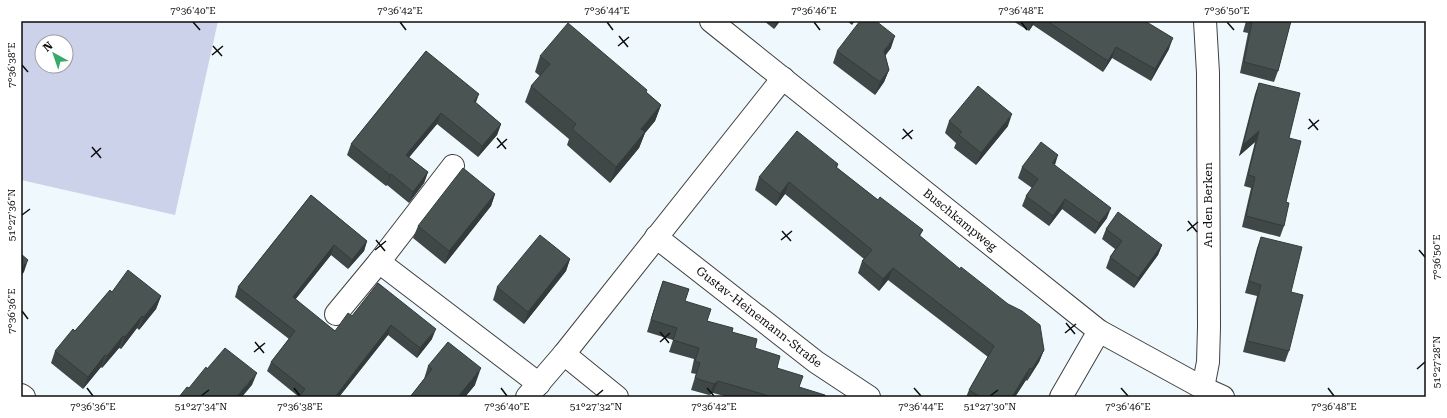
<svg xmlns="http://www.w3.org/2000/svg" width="1447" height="418" font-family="'Roboto Serif',serif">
	<rect width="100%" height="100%" fill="#eff9fd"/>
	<path fill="#cdd2eb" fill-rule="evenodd" d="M21,21H218L175,215L21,180ZM42,42H66V66H42Z"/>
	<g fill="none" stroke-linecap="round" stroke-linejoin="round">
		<defs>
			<g id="street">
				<polyline points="711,21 1099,331 1203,388 1223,397"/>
				<polyline points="656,237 816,362 869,397"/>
				<polyline points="379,262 539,384"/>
				<polyline points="336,314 379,262 453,166"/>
				<polyline points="564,354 617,397"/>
				<polyline points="1203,388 1208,362 1209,327 1208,73 1205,21"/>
				<polyline points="21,395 24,397"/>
				<polyline points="527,397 564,354 783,78"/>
				<polyline points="1061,397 1099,331"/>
			</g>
		</defs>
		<use href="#street" stroke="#404040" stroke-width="24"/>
		<use href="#street" stroke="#fff" stroke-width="22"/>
	</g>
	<g fill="#404847">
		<polygon points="764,21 780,21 774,29"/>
		<polygon points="847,21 855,21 852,25"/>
		<polygon points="1013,21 1145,21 1169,49 1151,81 1112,58 1103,72 1033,25 1029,31"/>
		<polygon points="1246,21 1291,21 1278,71 1274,82 1240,73 1248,33 1243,32"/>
		<polygon points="891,48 885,55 889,70 884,82 875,95 833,63 837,51"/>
		<polygon points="426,51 476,103 501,124 497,135 478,157 437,124 409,157 428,172 424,183 409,203 387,185 386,186 347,155 351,144"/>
		<polygon points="540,56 646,92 661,105 655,121 645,133 639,148 610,183 567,145 569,139 525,102 531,86 540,76 535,72"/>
		<polygon points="1259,83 1289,138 1286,202 1284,226 1280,237 1242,227 1251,188 1244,186 1255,142 1239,156 1255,94"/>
		<polygon points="949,121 1008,126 976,165 954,148 956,143 945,133"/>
		<polygon points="838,164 837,168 878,200 923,230 920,236 1044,350 1039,362 1027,381 1026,380 1015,397 966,397 969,390 988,357 888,280 879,291 858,273 862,261 864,259 785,194 776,206 755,190 759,177"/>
		<polygon points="1054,165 1107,218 1095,234 1062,209 1049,226 1022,206 1026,196 1032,188 1018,178 1022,167"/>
		<polygon points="495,194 491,206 445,264 413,238 418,226"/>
		<polygon points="311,195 367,241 364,251 348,269 331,255 295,300 335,331 352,316 378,283 432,339 417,358 388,335 339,397 299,397 267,371 271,362 289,339 235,297 238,287"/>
		<polygon points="1106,229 1162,245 1158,255 1134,288 1106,268 1110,257 1115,249 1102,239"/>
		<polygon points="1261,237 1291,292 1289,351 1285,362 1243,352 1257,296 1245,293 1257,248"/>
		<polygon points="570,259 566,271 524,324 493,300 497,287"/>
		<polygon points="663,281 707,321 732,332 755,348 799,387 825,397 728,397 713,393 709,395 691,390 696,374 691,373 694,359 669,352 673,340 647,332 659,292"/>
		<polygon points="112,292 161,296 156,309 139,330 137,328 121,349 119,348 102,368 101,367 83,389 51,363 55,351"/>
		<polygon points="428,366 475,385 465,397 410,397 424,379"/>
	</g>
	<g fill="#343b3a">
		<polygon points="776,21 780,21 774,29"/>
		<polygon points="1032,21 1034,21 1033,25 1029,31"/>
		<polygon points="895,36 891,48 880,63 884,51"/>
		<polygon points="1173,38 1169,49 1151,81 1155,69"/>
		<polygon points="1116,47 1112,58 1103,72 1108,61"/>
		<polygon points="889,70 884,82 875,95 880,82"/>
		<polygon points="479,94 475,105 474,101"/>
		<polygon points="661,105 655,121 645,133 639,148 610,183 616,167 641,129"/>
		<polygon points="441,113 437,124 402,166 406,155"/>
		<polygon points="1012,114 1008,126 976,165 981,153"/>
		<polygon points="501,124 497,135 478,157 482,146"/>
		<polygon points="1259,131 1255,142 1239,156 1243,145"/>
		<polygon points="1058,155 1055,165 1052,163"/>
		<polygon points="428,172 424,183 409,203 413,192"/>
		<polygon points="391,174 387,185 386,186 390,175"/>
		<polygon points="789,182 785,194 776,206 780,194"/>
		<polygon points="495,194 491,206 445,264 449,251"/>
		<polygon points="1065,199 1062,209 1049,226 1053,216"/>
		<polygon points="1111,208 1107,218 1095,234 1099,223"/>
		<polygon points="367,241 364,251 348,269 352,260"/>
		<polygon points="334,245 331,255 289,307 293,297"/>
		<polygon points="1162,245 1158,255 1134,288 1138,278"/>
		<polygon points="570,259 566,271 524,324 528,312"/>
		<polygon points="28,260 24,272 21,276 21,269"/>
		<polygon points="893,268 888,280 879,291 883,279"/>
		<polygon points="161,296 156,309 139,330 144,317"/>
		<polygon points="142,316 137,328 121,349 125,337"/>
		<polygon points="391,325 388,335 339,397 335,397"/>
		<polygon points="436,329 432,339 417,358 420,348"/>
		<polygon points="123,336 119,348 102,368 107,356"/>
		<polygon points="1044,350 1039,362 1027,381 1032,369"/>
		<polygon points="105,355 101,367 83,389 88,377"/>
		<polygon points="481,368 475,385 465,397 458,397"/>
		<polygon points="1030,368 1026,380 1015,397 1012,397"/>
		<polygon points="257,373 252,385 242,397 236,397"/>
		<polygon points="718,381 713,393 709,395 714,384"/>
	</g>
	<g fill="#4a5453" stroke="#343b3a">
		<polygon points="860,21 876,21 895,36 884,51 889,70 880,82 837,51"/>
		<polygon points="1047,21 1145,21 1173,38 1155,69 1116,47 1108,61"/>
		<polygon points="1247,21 1291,21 1278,71 1244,62 1252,22"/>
		<polygon points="568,23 647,90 646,92 661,105 641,129 645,132 616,167 572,129 576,124 531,86 550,64 540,56"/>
		<polygon points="426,51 479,94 474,101 501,124 482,146 441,113 406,155 428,172 413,192 391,174 390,175 351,144"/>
		<polygon points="1259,83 1300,93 1289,138 1301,141 1286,202 1289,203 1284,226 1246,216 1255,177 1248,175 1259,131 1243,145"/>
		<polygon points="978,86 1012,114 981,153 959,135 962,132 949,121"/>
		<polygon points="797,131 838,164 836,167 878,200 880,197 923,230 919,235 960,269 961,267 1008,304 1022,311 1040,325 1044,350 1032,369 1030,368 1012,397 981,397 969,390 994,346 893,268 883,279 862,261 872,250 789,182 780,194 759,177"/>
		<polygon points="1041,142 1058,155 1052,163 1111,208 1099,223 1065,199 1053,216 1026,196 1038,179 1022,167"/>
		<polygon points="463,168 495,194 449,251 418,226"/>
		<polygon points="311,195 367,241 352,260 334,245 293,297 335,331 348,313 352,316 378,283 436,329 420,348 391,325 335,397 299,397 305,389 271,362 295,331 238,287"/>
		<polygon points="1118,212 1162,245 1138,278 1110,257 1122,241 1106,229"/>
		<polygon points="540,235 570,259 528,312 497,287"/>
		<polygon points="1261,237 1302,247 1291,292 1303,295 1289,351 1247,341 1261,285 1249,281"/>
		<polygon points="21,254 28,260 21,269"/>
		<polygon points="128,270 161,296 144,317 142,316 125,337 123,336 107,356 105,355 88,377 55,351 73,329 75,331 110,290 112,292"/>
		<polygon points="663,281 689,289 685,301 711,309 707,321 733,328 732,332 757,339 755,348 780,356 777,368 803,376 799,387 825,395 825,397 769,397 769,396 718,381 714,384 695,378 700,363 695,361 699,348 673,340 677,328 651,320"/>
		<polygon points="448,342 481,368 458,397 410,397 432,369 428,366"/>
		<polygon points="225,348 257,373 236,397 179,397 187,387 189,388 206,367 207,369"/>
	</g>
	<path fill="none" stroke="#0d0d0d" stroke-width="1.5" d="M193,22L200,30M400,22L406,30M607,22L613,30M814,22L820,30M1021,22L1027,30M1227,22L1234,30M619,36L628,47M213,46L222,56M618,46L629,37M212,55L223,46M22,65L28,72M1309,119L1318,130M903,129L912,139M1308,129L1319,120M497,138L506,149M902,139L913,130M92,147L101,158M497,148L507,139M91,157L101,148M22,215L30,209M1188,221L1197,232M782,231L791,241M1187,231L1198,222M376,240L385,251M781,240L792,231M375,250L386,241M1419,250L1425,257M22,311L28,319M1066,323L1075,334M660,332L669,343M1065,333L1076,324M255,342L264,353M660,342L670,333M254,352L265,343M1417,369L1425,362M87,388L93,396M294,388L300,396M501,388L507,396M707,388L714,396M914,388L921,396M1121,388L1128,396M1328,388L1334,396M201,396L209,390M596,396L603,390M990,396L998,390"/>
	<g text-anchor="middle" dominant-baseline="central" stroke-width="4" stroke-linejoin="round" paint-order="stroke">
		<g font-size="12" fill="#0d0d0d" stroke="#fff">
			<text transform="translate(1208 205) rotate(-90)">An den Berken</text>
			<text transform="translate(960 220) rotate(39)">Buschkampweg</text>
			<text transform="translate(759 317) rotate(38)">Gustav-Heinemann-Straße</text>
		</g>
	</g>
	<rect width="1447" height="418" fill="none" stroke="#ffffff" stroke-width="44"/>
	<g transform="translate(54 54) rotate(320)"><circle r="19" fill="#ffffff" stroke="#9e9e9e"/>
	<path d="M0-3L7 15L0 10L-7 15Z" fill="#37ab6a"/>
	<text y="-6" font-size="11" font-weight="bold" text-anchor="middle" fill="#0d0d0d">N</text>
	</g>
	<rect x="22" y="22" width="1403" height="374" fill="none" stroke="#0d0d0d" stroke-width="1.5"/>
	<g font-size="10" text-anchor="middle" fill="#0d0d0d">
		<text x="193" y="14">7°36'40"E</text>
		<text x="400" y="14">7°36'42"E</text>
		<text x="607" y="14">7°36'44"E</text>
		<text x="814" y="14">7°36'46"E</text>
		<text x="1021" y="14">7°36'48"E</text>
		<text x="1227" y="14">7°36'50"E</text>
		<text transform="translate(11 65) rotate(-90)" y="4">7°36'38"E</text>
		<text transform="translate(11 215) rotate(-90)" y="4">51°27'36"N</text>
		<text transform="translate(1436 257) rotate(-90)" y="4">7°36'50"E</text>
		<text transform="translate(11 311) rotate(-90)" y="4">7°36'36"E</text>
		<text transform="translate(1436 362) rotate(-90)" y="4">51°27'28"N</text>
		<text x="93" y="410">7°36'36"E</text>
		<text x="201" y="410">51°27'34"N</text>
		<text x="300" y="410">7°36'38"E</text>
		<text x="507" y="410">7°36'40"E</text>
		<text x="596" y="410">51°27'32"N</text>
		<text x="714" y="410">7°36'42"E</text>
		<text x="921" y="410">7°36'44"E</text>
		<text x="990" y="410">51°27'30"N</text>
		<text x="1128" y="410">7°36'46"E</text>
		<text x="1334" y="410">7°36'48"E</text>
	</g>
</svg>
